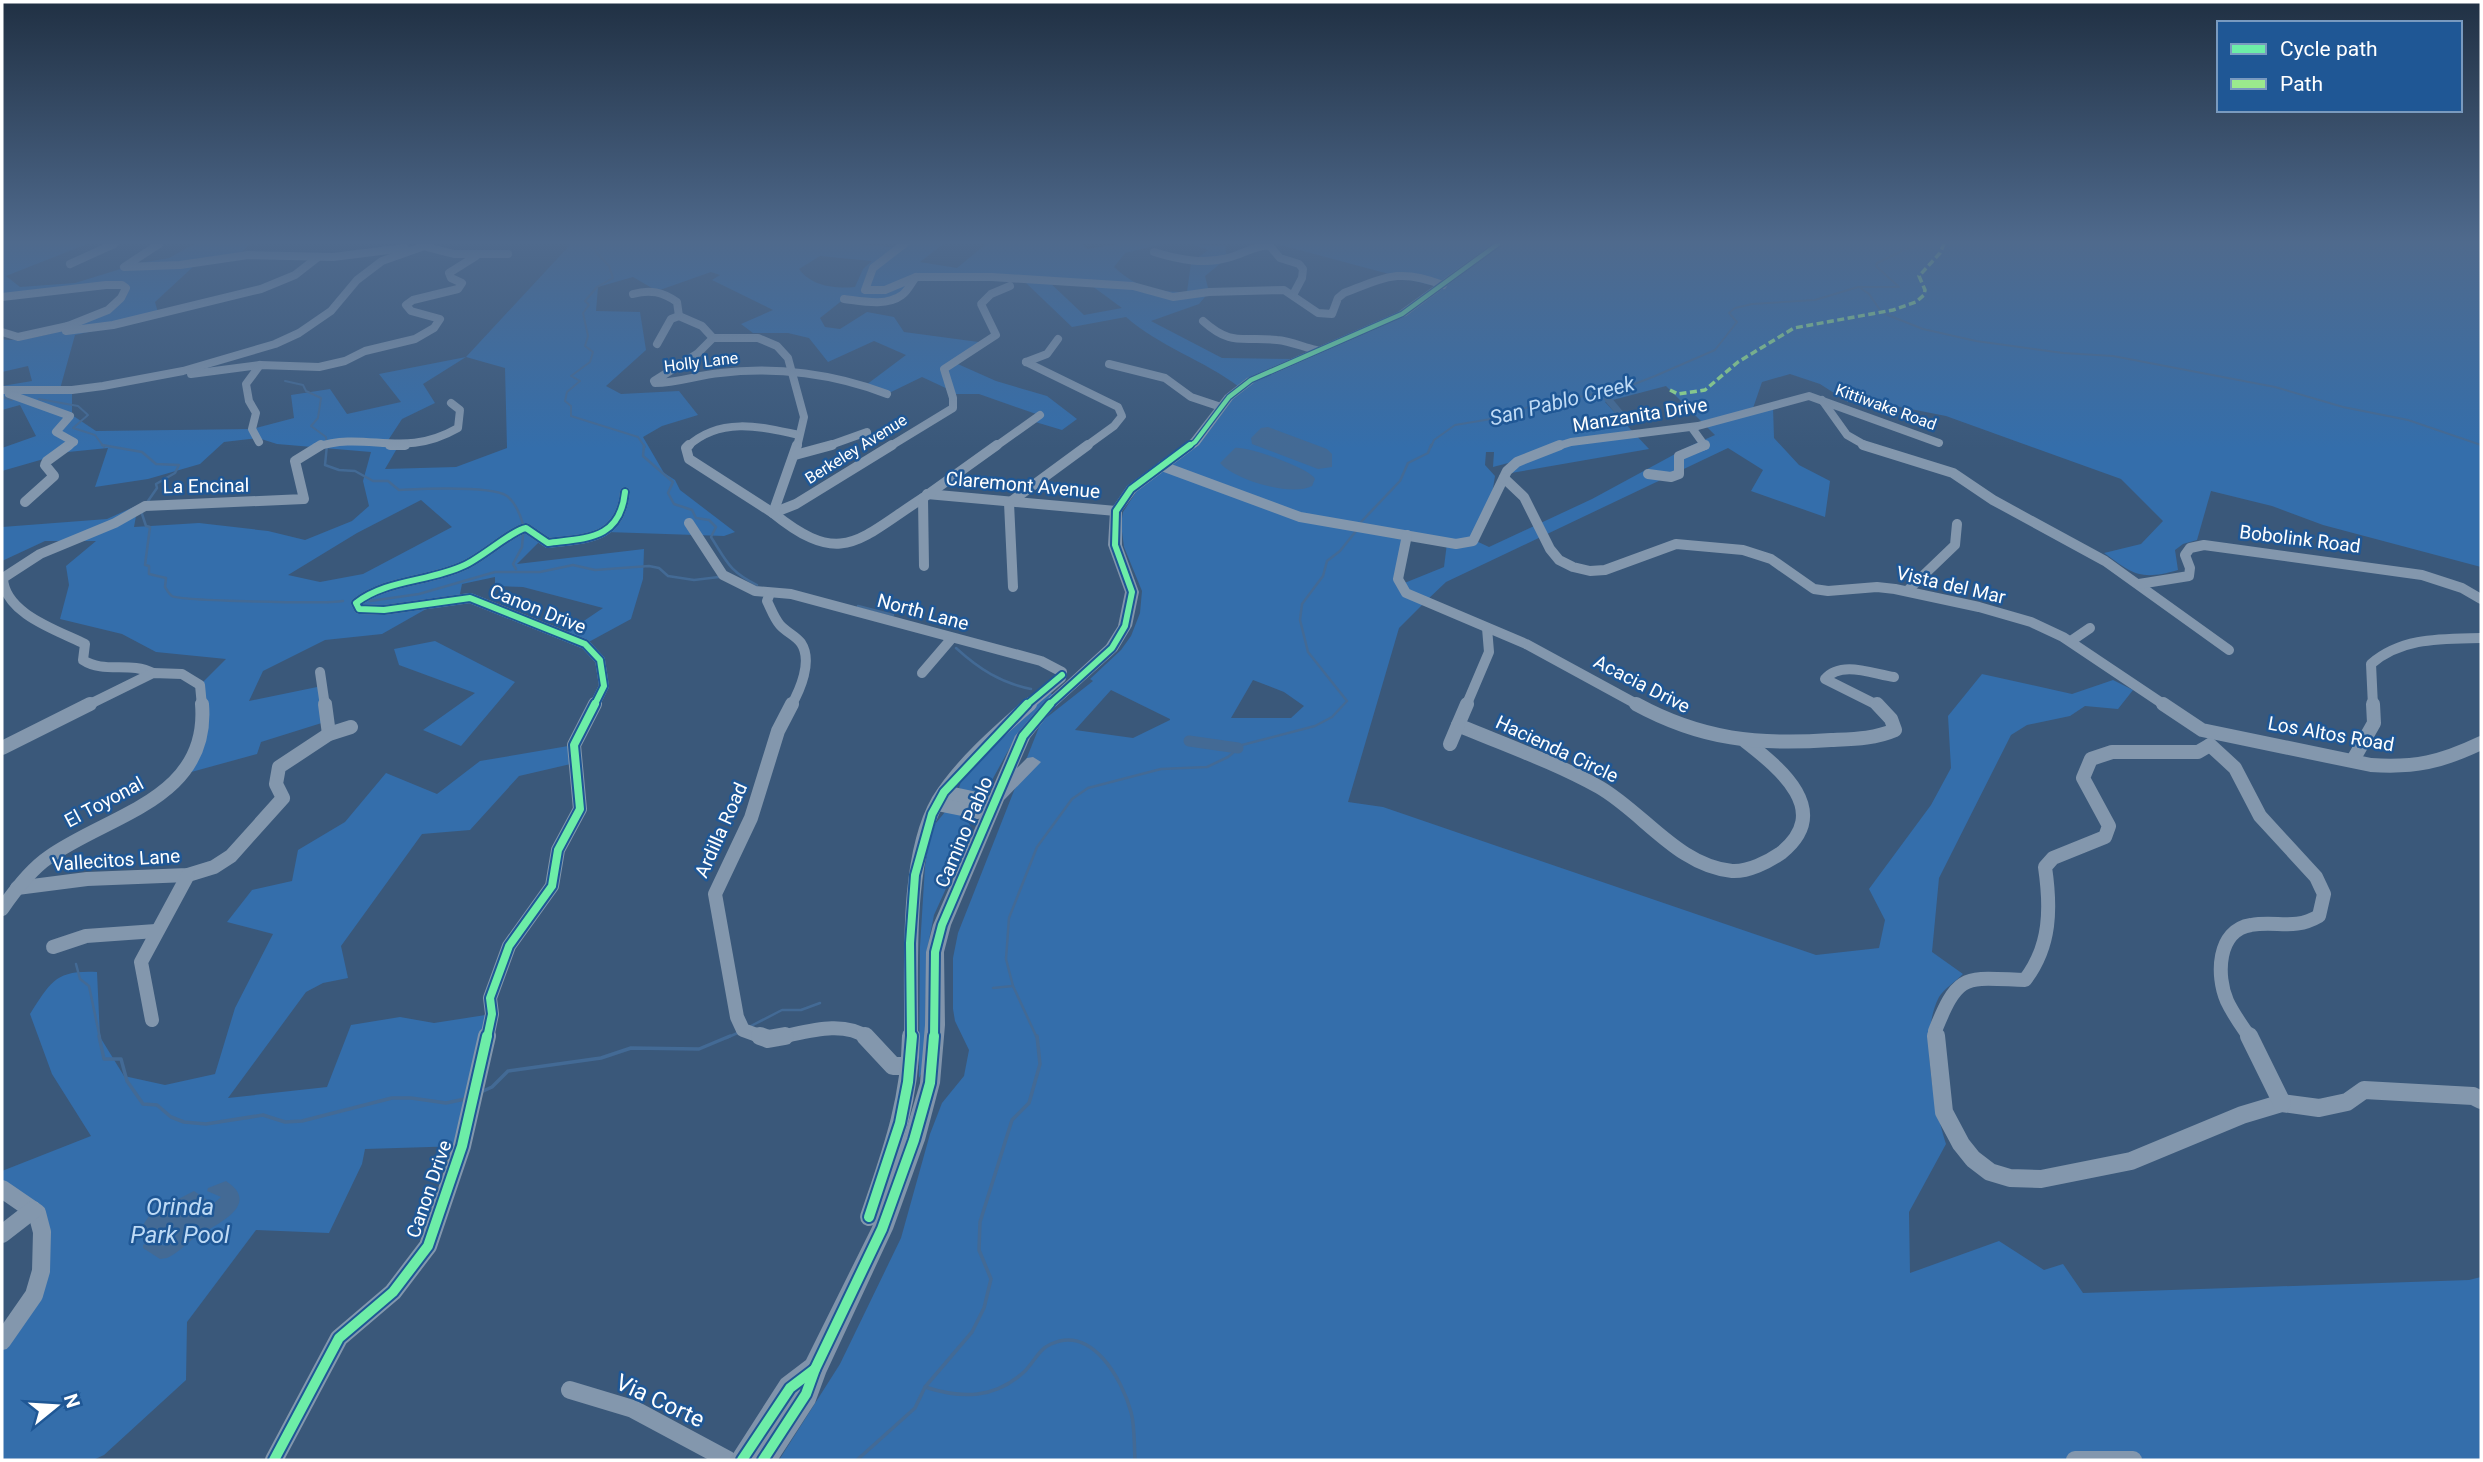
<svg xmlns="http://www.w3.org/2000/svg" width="2483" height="1462" font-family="Roboto,sans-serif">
	<rect width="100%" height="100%" fill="#3a587a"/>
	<g fill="#346eab" fill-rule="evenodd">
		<path d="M2,244H87L6,276L20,287L75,283L140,263L169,258L194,244H250L233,260L195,265L155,302L159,316L75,335L60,389L72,390V415L96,431L252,429L294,418L291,395L330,389L347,414L401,402L379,374L466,357L570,245L566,244H861L899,248L904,244H943L920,262L957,268L986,244H1082L1087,249L1118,244H1162L1125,253L1114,267C1139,289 1154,292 1187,292L1191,263L1208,250L1192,244L1225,246L1227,258L1205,276L1209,292L1199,304L1151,321L1222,358L1298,359L1383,323L1441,285H1430L1277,244H2481V567L2323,525L2272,506L2211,491L2197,540L2183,544L2175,550L2178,570C2140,581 2133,574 2104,553L2141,544L2163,521L2121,479L1946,416L1875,402H1848L1820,384L1790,374L1762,382L1752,411L1773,407L1774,438L1799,465L1830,481L1825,517L1751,491L1763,470L1728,448L1446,582L1426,601L1399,628L1348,802L1383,807L1816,955L1879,948L1885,920L1869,889L1931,805L1951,768L1948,716L1982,674L2072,694L2113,680L2133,690L2118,709L2085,706L2070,716L2027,725L2011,735L1939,878L1932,952L1963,974C1956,981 1944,989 1939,997C1919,1035 1934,1105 1946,1144L1909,1212L1910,1273L1999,1241L2044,1270L2063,1264L2083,1293L2469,1280L2481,1277V1460H779L840,1364L901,1238L930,1134L942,1103L964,1076L969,1050L955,1021L953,1009V958L958,933L1041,722L1093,681L1090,679L1121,650L1131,636L1140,613L1142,591L1124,547L1121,524L1123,512L1138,489L1183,451L1239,387C1204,360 1160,347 1126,317L1072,327L1025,282L917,277L898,299H844L820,318L825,327L840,329L867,312L894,317L904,332L986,343L951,361L996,381L1047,396L1077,419L1062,430L1032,421L1039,415L979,394H953L950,390L922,377L887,394L866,385L906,355L874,341L828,362L809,338L788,333H753L741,324L773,310L712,280L720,275L711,272L657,291L633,277L598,287L596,311L640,312L646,350L606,386L621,394L679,391L698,415L662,426L643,437L664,473L675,480L680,490L735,532L724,536L607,532L541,540L517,564L644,549L643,579L631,619L585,644L563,635L603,608L523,587L495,586V577L462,584L459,599L442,600L382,634L325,640L263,671L249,701L322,686L328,721L261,742L257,754L184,774L197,749L200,685L226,659L156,652L122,634L60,619L69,585L66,566L96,541H45L2,561V527L107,519L138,505L134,527L199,523L268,531L305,540L352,521L369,506L363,481L371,452L277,444L258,438L224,442L200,464L148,479L95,487L108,448L68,452L2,471V448L36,436L20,405L2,410V386L32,381L28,366L2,372V339C24,345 91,324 109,309C115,304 120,293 125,286L2,297ZM820,256L872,261L863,269L855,287C835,289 811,286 799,269ZM1047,280L1088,283L1122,308L1084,315ZM466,357L505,368L507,448L456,467L385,469L399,445H385L402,419L435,403L423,384ZM1666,386L1715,435L1688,447L1592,499L1489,547L1474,540L1490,507L1495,476L1485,465L1486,452H1494L1493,467L1512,462L1526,453L1511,473L1649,449L1605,402ZM421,500L452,527L363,574L320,582L288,575L357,533ZM1407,535L1447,543L1444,567L1402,584ZM1253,680L1284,692L1304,706L1291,718H1231ZM1111,690L1170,719V720L1133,738L1075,730Z"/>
		<polygon points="435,641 515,682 461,746 423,730 475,693 399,665 394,649"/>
		<polygon points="1049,692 1053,695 1019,731 991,782 981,789 969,793 959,788 961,781 995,742"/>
		<path d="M574,745L575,763L519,776L470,830L422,834L341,946L348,978L323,983L306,992L228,1098L327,1087L351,1025L400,1017L434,1023L492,1014L462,1146L365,1149L362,1164L329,1233L256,1230L187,1322L186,1380L104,1455L93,1460H2V1341L32,1302L41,1219L2,1189V1171L91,1136L52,1074L30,1014C51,982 55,970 97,972L100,1037L124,1076L165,1085L215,1074L235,1008L273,934L227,922L252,890L292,881L298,850L345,822L386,773L437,794L480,761Z"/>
		<path d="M945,812C958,813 969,817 972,831L934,915L927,950L924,1068L919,1078L920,947L925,866L931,829Z"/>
	</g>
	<g fill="#436a95">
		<polygon points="1268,427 1327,449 1332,454 1332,467 1318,469 1252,444 1251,438 1261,428"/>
		<path d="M1235,448C1247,446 1310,468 1315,479L1312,486C1291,497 1235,480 1220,463Z"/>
		<path d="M226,1181C264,1206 212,1226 194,1238C185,1245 178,1253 167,1258L160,1259L143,1248V1245L154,1238L164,1246L167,1243L143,1225L151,1213L194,1191L213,1204L221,1197L207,1191L208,1188Z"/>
	</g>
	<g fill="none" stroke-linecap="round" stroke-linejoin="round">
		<g stroke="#436a95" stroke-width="2">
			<polyline points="587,244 595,247 595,251 609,266 613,278 597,287 585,301 589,305 583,313 588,336 585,346 593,352 590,362 571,376 580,381 567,392 565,401 571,406 571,416 638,437 645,447"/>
			<polyline points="1859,287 1869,294 1880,310"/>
			<polyline points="1885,314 1923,329 1976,341 2063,353 2113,356 2275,387 2343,407 2408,420 2481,445"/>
			<polyline points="285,381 303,385 306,391 321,398 318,418 311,426 326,437 327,447"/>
			<polyline points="2,397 12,400"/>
			<polyline points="39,399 78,406 88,415 73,428 95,435 104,447"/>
			<polyline points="1608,399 1616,392"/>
			<polyline points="1431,447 1434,440 1455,425 1497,418 1537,404 1619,390 1655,376 1715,350 1737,322 1729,313 1735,308 1752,304 1815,300 1858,287 1899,287 1876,266 1877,263 1917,244"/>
		</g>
		<g stroke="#436a95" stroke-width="2.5">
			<polyline points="102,445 142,452 156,464 179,465 175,473 156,484 157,488 148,501"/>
			<path d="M327,445L325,465L339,470L355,471L373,481H388L399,490C421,489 490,485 507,496C516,503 520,514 523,524"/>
			<path d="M644,445L643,456L673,482L668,493L674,504L692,510L696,518L709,520L716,527L711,537C727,562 729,571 757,585"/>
			<path d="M141,511L146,526L150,527L145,565L149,566V574L166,578L165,587C167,590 169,594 172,596C180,601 328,604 343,601"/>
			<polyline points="1361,522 1400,481 1408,463 1428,453 1431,445"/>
			<polyline points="516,569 513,564 522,547 523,534"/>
			<polyline points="370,601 419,594 495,572 540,572 573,565 595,570 649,566 659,568 668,576 694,580 719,577"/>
			<polyline points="858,606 893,615"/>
			<path d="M956,648C979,669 1001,683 1031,689"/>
			<polyline points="76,964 80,979 89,986 100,1038"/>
			<polyline points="993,988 1013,986"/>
			<polyline points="749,1027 782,1010 801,1010 820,1003"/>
			<polyline points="726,1038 740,1032"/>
			<polyline points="1037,1038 1013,986 1006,959 1009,918 1037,847 1072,799 1088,788 1161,769 1207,767 1228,757 1242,745 1315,726 1332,717 1347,701 1308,652 1300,620 1302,604 1323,576 1327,561 1340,551 1356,531"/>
		</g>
		<g stroke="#436a95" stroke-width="3.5">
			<polyline points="99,1036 104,1059 121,1059 127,1081 143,1104 157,1105 171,1117 184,1122 206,1124 263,1115 285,1122 302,1121 392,1098 411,1098 446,1103 465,1099"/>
			<polyline points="481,1092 492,1087 508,1071 601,1058 631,1048 699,1049 730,1036"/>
			<path d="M925,1387C962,1399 995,1399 1025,1371C1034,1362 1039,1349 1051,1344C1092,1325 1122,1379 1131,1412C1135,1427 1134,1444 1135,1460"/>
			<polyline points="857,1460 915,1408 925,1387 972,1332 984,1308 991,1279 979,1250 980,1222 1012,1120 1029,1103 1040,1064 1037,1036"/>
		</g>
		<polyline stroke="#436a95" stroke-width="7" points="1608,399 1622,416"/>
		<polyline stroke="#436a95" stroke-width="11" points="1189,741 1238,748"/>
		<g stroke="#8397ad" stroke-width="8">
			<polyline points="159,244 124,267 180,265 248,255 333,257 405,248"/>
			<polyline points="904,244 873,268 865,290 885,290 916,277"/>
			<polyline points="423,246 454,254 508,254"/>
			<path d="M1154,252C1180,260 1205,265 1231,257C1244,253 1255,246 1269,245L1280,258L1299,264L1303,269L1302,278L1294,293"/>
			<polyline points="70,264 114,244"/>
			<path d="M633,294C650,289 663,292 677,302L679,316"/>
			<polyline points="2,297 106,285 122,285 126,288 121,298 108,310 68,326 18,337 2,332"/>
			<path d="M844,299C861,301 886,307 902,295C908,291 911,283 916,277H992L1133,286L1173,297L1209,292L1284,290L1318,313L1332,314L1338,298L1344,293C1386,277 1399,268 1443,285"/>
			<path d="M679,316L702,326L713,338L697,354L654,381L655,383C677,383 698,375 720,373C776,366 835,374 887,394"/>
			<path d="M1203,321C1232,347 1242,336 1277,340C1290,341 1303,347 1316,350"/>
			<polyline points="68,326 66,331 113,325 261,289 295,275 318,257"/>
			<polyline points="713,338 758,338 777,346 788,358 804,417 797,447"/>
			<polyline points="657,344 671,319 679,316"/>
			<polyline points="1026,362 1047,354 1058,339"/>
			<polyline points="1026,362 1118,407 1122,416 1114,426 1085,447"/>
			<polyline points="1109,364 1165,378 1191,397 1221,407"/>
			<polyline points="191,374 260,365 319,367 345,361 365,351 415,339 434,328 440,319 411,311 406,305 413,300 458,289 462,283 451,278 449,273 476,256"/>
			<polyline points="2,390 72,390 103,386 183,371 275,344 299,333 331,311 357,280 382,261 430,244"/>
			<polyline points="9,394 70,416 56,432 74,442 67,447"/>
			<polyline points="1822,400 1847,435 1868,447"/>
			<polyline points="1692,428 1705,446 1702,447"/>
			<polyline points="259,442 252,429 256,413 249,401 246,384 260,365"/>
			<path d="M316,447C368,430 402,460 458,428L460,410L451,403"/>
			<path d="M687,447C719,417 759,426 799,435"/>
			<polyline points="825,447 867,432"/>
			<polyline points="889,447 953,408 953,398 944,369 996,335 981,304 991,294 1010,286"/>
			<polyline points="995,447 1040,415"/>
			<polyline points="1555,447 1571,442 1698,426 1809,396 1939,443"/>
		</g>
		<g stroke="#8397ad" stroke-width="10">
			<polyline points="390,445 405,445"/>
			<polyline points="689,445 686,448 689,459 773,513 796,504 892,445"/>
			<path d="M797,445L773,513C842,569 859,539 923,498"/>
			<polyline points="1863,445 1953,473 1993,500 2105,561 2229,650"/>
			<polyline points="795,455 832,445"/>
			<polyline points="1162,466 1300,517 1456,544 1473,541 1507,471 1517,462 1560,445"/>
			<polyline points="1648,474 1671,477 1679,474 1679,456 1705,445"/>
			<polyline points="1504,478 1524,497 1550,549 1559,560 1573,567 1590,571 1605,570 1676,544 1743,550 1771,559 1814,589 1828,591 1877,587 1895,589 1979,607 2031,622 2063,637 2166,706"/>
			<polyline points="927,494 1116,511"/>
			<polyline points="25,502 54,476 45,465 47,461 69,445"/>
			<polyline points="1009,503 1088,445"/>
			<polyline points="1009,503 1013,587"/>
			<polyline points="689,523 723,575 755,591 791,594 1041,661 1062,672 1061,678 1028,706"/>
			<polyline points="1407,535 1398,579 1406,593 1526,644 1640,706"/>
			<polyline points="924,566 923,498 997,445"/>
			<polyline points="2139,584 2189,576 2190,568 2185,555 2190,548 2204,545 2422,575 2462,588 2481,599"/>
			<polyline points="1907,591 1955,545 1957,524"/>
			<path d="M770,593L767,601C771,609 774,618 780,625C786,632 796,636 801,643C813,661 800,690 791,706"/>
			<polyline points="2071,641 2090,628"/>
			<polyline points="320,672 325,706"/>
			<path d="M153,673C130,661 104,674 83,660L85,644C59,631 4,614 3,578L40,554L115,523L145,506L304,499L295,461L321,445"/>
			<polyline points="922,673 952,638"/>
			<polyline points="86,706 153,673 182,674 200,685 202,706"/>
			<path d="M594,706L604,686L600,660L585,644L470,598L384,610L359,609L356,603C387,579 430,582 465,565C481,558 513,530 526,528L548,543C587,538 620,540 625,492"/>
			<polyline points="1466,706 1489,652 1487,628"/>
			<path d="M1879,706L1825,679C1841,660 1873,674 1894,677"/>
			<path d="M2373,706L2371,664C2402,637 2442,639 2481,638"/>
		</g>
		<g stroke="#8397ad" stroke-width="14">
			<polyline points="325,704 329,734"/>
			<path d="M1467,704L1458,725C1505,745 1554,762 1599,787C1643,812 1678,866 1732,871C1748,872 1768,862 1781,853C1833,811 1781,769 1745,741"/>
			<path d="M1636,704C1702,740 1758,745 1831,740C1854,739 1874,739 1895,730L1891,719L1877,704"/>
			<path d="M2163,704L2202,730L2371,765C2415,768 2441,762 2481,743"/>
			<polyline points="1450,744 1458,725"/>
			<path d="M2210,745L2235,768L2260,816L2316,877L2324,894L2319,916C2293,931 2277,920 2251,925C2217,930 2216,976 2227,1001C2233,1014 2242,1026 2250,1038"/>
			<polyline points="2,748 90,704"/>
			<polyline points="2353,760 2374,723 2373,704"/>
			<polyline points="944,792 982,800 991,808"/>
			<polyline points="937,804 977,812 991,808"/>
			<polyline points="17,888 87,879 188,875 214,867 231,856 283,798 276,784 279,767 329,734 351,727"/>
			<path d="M2,909C15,890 30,870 49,857C110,814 210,799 202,704"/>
			<polyline points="53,947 86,936 156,931"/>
			<polyline points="152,1020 141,962 188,875"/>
			<polyline points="487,1038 492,1014 490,998 509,946 552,886 558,850 580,809 574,745 595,704"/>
			<polyline points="765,1038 743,1030 737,1017 715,894 751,818 778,731 792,704"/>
			<path d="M775,1038C804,1033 842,1019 868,1038"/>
			<path d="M911,1038C912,971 904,860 938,801C960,765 998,732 1030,704"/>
			<path d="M1936,1038L1935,1031C1959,971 1965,978 2025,980C2051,946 2051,908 2045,867L2053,858L2105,837L2109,826L2083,778L2091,759L2112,752H2198L2210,745"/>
		</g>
		<g stroke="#8397ad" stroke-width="18">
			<polyline points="760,1036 768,1039 785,1036"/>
			<polyline points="865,1036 893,1066 909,1066"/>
			<polyline points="1936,1036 1944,1112 1961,1144 1973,1159 1990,1172 2010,1178 2041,1179 2131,1161 2242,1115 2282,1103 2319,1108 2347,1102 2364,1090 2473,1096 2481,1100"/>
			<polyline points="2249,1036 2282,1103"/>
			<polyline points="2,1189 37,1213 42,1232 41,1271 34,1295 2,1341"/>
			<path d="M869,1217C890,1155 910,1103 911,1036"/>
			<polyline points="2,1234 33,1210"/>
			<polyline points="570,1390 633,1409 728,1460"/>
			<polyline points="274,1460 339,1338 393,1292 428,1246 462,1146 487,1036"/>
			<polyline points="2075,1460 2133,1460"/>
		</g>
		<polygon fill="#8194ab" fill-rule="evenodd" points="1492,244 1503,244 1406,316 1255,382 1233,399 1199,445 1136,492 1122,511 1122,545 1139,592 1132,626 1117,651 1054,708 1030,738 1017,768 1027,758 1033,757 1041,762 1004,800 951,925 944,952 945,1025 940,1083 925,1140 893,1229 826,1373 815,1403 778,1460 729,1460 781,1379 806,1360 872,1227 903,1140 920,1083 925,1025 926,952 933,925 1015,736 1044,702 1106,645 1118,626 1125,592 1108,545 1110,511 1127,486 1191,439 1225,395 1247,378 1398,312"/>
		<polyline stroke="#9bea8d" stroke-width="3.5" stroke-dasharray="7 3.5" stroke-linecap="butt" points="1670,390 1678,394 1705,390 1738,362 1794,328 1893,310 1916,302 1924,295 1925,290 1919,276 1940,253 1944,244"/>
		<defs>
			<polyline id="cycleway-far3" points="1188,447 1195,442 1229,397 1251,380 1402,314 1498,244"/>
			<g id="cycleway-far2">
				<path d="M594,706L604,686L600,660L585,644L470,598L384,610L359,609L356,603C387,579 430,582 465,565C481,558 513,530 526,528L548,543C587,538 620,540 625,492"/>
				<polyline points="1025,706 1062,675"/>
				<polyline points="1048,706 1112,648 1125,626 1132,592 1115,545 1116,511 1131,489 1190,445"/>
			</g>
			<g id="cycleway-far1">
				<polyline points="487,1038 492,1014 490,998 509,946 552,886 558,850 580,809 574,745 595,704"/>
				<polyline points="911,1038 910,943 915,875 932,814 944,792 1027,704"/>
				<polyline points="934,1038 935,952 942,925 1023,736 1050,704"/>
			</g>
			<g id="cycleway">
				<polyline points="869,1217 900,1123 908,1082 912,1036"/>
				<polyline points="274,1460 339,1338 393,1292 428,1246 462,1146 487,1036"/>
				<polyline points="742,1460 790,1388 815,1369"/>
				<polyline points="763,1460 806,1394 815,1369 882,1229 914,1140 930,1083 934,1036"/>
			</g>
		</defs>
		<use href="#cycleway-far3" stroke="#1f5795" stroke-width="7"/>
		<use href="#cycleway-far2" stroke="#1f5795" stroke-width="10"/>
		<use href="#cycleway-far1" stroke="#1f5795" stroke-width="12"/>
		<use href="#cycleway" stroke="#1f5795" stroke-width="14"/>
		<use href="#cycleway-far3" stroke="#6deda7" stroke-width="4.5"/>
		<use href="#cycleway-far2" stroke="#6deda7" stroke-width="6"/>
		<use href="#cycleway-far1" stroke="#6deda7" stroke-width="8"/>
		<use href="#cycleway" stroke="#6deda7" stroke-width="10"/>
	</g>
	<linearGradient id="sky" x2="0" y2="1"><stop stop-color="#203043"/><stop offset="0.54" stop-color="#4f6a8d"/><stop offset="1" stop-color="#4f6a8d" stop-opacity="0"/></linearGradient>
	<rect width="2483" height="449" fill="url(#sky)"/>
	<g text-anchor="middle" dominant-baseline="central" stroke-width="5" stroke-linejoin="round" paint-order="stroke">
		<g font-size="16" fill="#fff" stroke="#1f5795">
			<text transform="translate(701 362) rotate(-7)">Holly Lane</text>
			<text transform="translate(1886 407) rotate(20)">Kittiwake Road</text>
			<text transform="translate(856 449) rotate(-32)">Berkeley Avenue</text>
		</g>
		<g font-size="19" fill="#fff" stroke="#1f5795">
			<text transform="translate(1640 415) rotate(-9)">Manzanita Drive</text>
			<text transform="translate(1023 485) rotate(5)">Claremont Avenue</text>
			<text transform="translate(206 486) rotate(-1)">La Encinal</text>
			<text transform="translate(2300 539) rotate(7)">Bobolink Road</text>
			<text transform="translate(1951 585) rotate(13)">Vista del Mar</text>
			<text transform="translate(538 609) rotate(22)">Canon Drive</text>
			<text transform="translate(923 612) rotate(15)">North Lane</text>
			<text transform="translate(1642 684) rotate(27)">Acacia Drive</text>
			<text transform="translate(2331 734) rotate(10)">Los Altos Road</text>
			<text transform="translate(1557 749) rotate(25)">Hacienda Circle</text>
			<text transform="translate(104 802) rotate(-28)">El Toyonal</text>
			<text transform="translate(721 830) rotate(-66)">Ardilla Road</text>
			<text transform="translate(964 832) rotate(-67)">Camino Pablo</text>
			<text transform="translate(116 860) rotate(-4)">Vallecitos Lane</text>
			<text transform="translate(429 1189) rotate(-71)">Canon Drive</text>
		</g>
		<g font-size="21" font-style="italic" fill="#bedaf5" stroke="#1f5795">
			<text transform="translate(1562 401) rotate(-14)">San Pablo Creek</text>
		</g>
		<g font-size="23" fill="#fff" stroke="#1f5795">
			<text transform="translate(660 1401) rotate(25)">Via Corte</text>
		</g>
		<g font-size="24" font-style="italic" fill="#bedaf5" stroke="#1f5795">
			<text x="180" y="1207">Orinda<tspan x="180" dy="28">Park Pool</tspan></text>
		</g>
	</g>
	<rect width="2483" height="1462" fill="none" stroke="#ffffff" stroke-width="7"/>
	<rect x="2217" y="21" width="245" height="91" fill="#1f5795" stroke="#799abf" stroke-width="2"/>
	<rect x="2231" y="44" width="35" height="10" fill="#6deda7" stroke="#799abf" stroke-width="2"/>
	<text x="2280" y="56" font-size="21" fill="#ffffff">Cycle path</text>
	<rect x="2231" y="79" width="35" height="10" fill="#9bea8d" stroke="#799abf" stroke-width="2"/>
	<text x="2280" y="91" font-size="21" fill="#ffffff">Path</text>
	<g transform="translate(56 1406) rotate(72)" stroke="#1f5795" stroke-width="5" paint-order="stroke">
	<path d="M0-5L12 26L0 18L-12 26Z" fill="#ffffff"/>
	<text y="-10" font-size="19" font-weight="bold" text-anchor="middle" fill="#ffffff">N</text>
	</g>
</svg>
